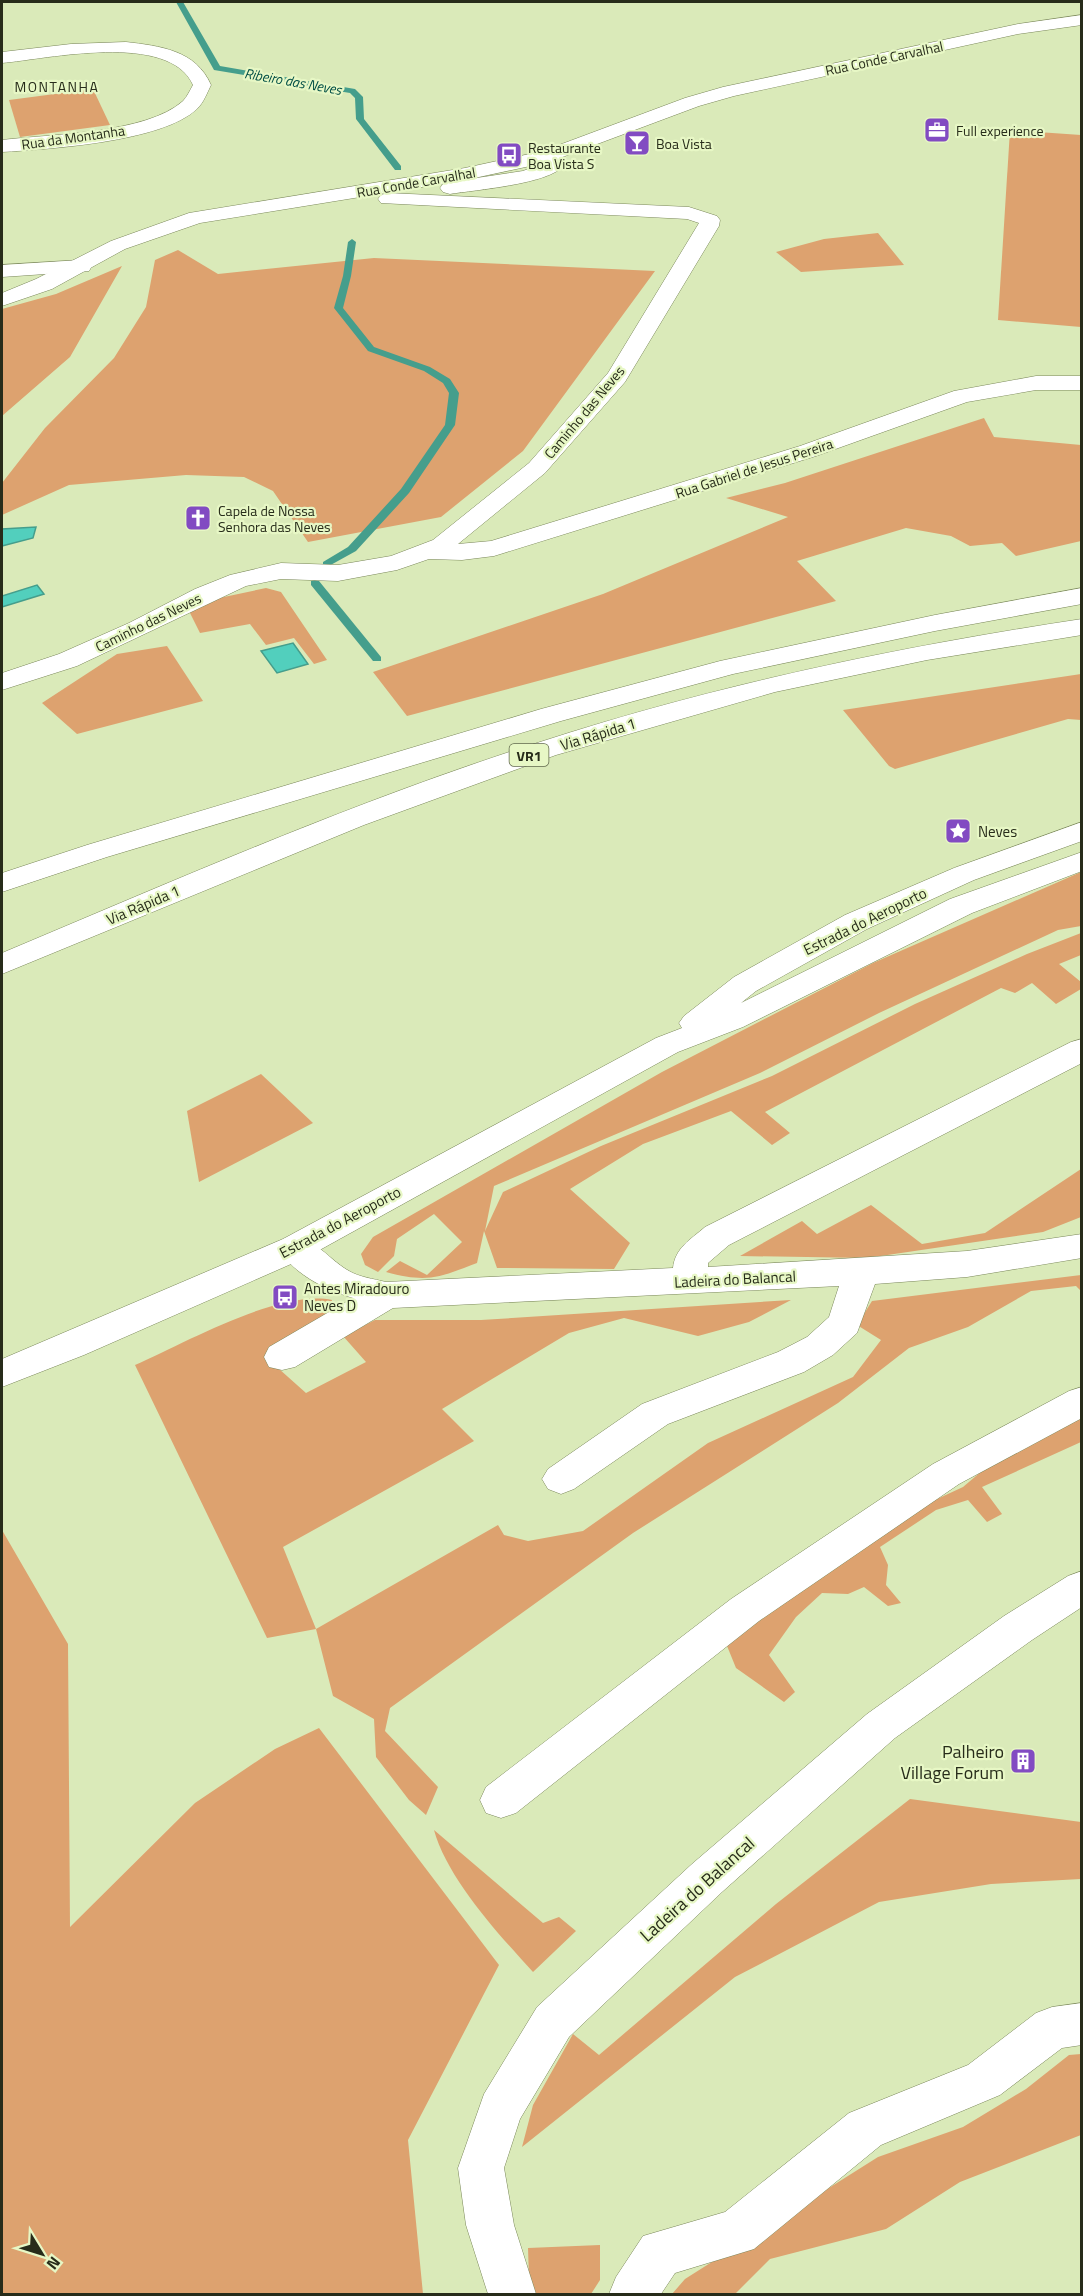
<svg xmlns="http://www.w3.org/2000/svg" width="1083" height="2296" font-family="'Titillium Web',sans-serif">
	<rect width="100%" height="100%" fill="#daeab9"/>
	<g fill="#dda26f">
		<polygon points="93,89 110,125 20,137 9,100"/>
		<polygon points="1010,130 1081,135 1081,327 998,320"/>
		<polygon points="878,233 904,265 801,272 776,252 824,239"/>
		<polygon points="178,250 218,274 374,258 655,271 523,451 441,517 308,542 273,491 244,477 186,475 69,485 2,515 2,483 45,428 114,358 146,307 155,260"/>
		<polygon points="122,266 70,357 2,416 2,309 56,294"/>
		<polygon points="984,418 994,437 1081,445 1081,541 1016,556 1002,543 970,546 951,536 906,528 797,561 836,601 407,716 373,672 603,594 788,517 726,498 785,483"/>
		<polygon points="266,588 281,592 327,660 314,664 294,638 266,645 250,624 200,633 189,611 205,601"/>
		<polygon points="167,646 203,701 77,734 42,703 117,654"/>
		<polygon points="1081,674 1081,720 1068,719 895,769 889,766 843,710"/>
		<path d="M1081,872V926L1058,930L879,1013L760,1073L494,1186L485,1231L503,1192L601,1146L772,1076L915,1004L1027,954L1081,933V955L1059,964L1081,982V989L1056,1004L1032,983L1015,993L1001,988L765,1112L790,1133L772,1145L731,1111L643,1144L570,1189L630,1243L614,1269L497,1268L484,1231L477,1263C438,1278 427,1283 386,1272L400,1261L427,1275L462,1242L434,1214L397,1239L394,1256L378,1272L365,1265L361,1254L373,1237L662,1072L873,963Z"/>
		<polygon points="261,1074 313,1123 199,1182 187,1111"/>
		<polygon points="1081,1169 1081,1217 1043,1232 867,1258 740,1256 802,1221 817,1234 871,1205 922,1244 985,1233"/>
		<path d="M1081,1275V1291L1076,1286L1031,1291L968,1327L909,1348L838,1403L633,1533L390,1708L385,1731L438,1787L426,1815L409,1800L376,1757L374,1719L333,1696L316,1629L267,1638L135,1365C185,1343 279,1289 332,1300L333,1314L269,1360L306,1393L366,1362L343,1336L375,1320H481L791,1300L749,1322L698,1336L624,1318L569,1333L442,1409L474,1441L283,1547L316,1629L498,1525L504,1535L528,1541L583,1531L708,1443L853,1377L881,1340L857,1325L872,1301Z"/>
		<polygon points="1081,1411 1081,1442 982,1487 1002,1514 987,1522 968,1500 936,1510 880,1547 888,1565 886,1585 901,1603 888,1606 864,1587 848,1594 822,1593 796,1617 769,1655 795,1692 784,1702 736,1668 725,1641 907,1513 963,1487 1021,1438"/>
		<polygon points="2,1530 68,1644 70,1927 195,1803 275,1749 319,1728 499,1965 408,2140 423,2294 2,2294"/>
		<polygon points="910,1799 1081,1822 1081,1879 991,1884 879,1902 735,1977 522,2147 533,2105 573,2034 599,2055 776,1904"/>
		<path d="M434,1830L543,1923L559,1917L576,1931L533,1972C499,1935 447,1878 434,1830Z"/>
		<polygon points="1081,2054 1081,2135 960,2182 886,2229 770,2259 735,2294 672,2294 685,2279 878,2157 963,2127 1026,2089 1069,2055"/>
		<polygon points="600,2245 600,2280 591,2294 534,2294 529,2278 528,2248"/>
	</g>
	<g fill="#52cfbd" stroke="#459e8c" stroke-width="1.5">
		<polygon points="36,527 33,538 2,546 2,529"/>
		<polygon points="37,585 44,594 2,607 2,596"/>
		<polygon points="293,643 308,664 277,673 261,651"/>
	</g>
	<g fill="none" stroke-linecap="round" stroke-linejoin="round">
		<g fill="#459e8c" fill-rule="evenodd">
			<polygon points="176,2 183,2 220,66 355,89 363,97 364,119 401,166 401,170 395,170 356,119 355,98 350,93 214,70"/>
			<polygon points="352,239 356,242 351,276 343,308 374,347 430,367 450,379 459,393 455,425 409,493 356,551 327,567 323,566 323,562 348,547 401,489 445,425 449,393 443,383 424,371 368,351 334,308 343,276 348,242"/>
			<polygon points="315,580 319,581 381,657 381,661 373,661 311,585 311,581"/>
		</g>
		<defs>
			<g id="minor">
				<path d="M126,42C160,46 196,50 211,85C207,93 204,102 197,109C162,142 49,149 2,152V140C50,134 146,134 183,101C187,97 190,90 193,85C169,31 47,59 2,63V52L71,44Z"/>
				<path d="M549,150L556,152L564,165C551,184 474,190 450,194L443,192L440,188L443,184L450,182L523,171L543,163L539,156L542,152Z"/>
				<polygon points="388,193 689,207 717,216 720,220 719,226 625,382 545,473 458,544 491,541 800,446 954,391 1036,376 1082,376 1082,390 1036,390 967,402 816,456 494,556 462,560 429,559 397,570 338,581 281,579 246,586 77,666 2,690 2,673 59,654 129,623 195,589 230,575 281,563 338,565 391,556 433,540 529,463 608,373 699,223 687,219 381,203 378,199 381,195"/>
				<polygon points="81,260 89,261 92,266 89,271 2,277 2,265"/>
				<path d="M1082,1039V1063L729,1245L708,1263V1267L967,1251L1082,1234V1258L967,1277L875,1284L857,1333L833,1355L804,1372L668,1424L574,1489L561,1494L548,1489L542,1479L548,1469L642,1404L778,1352L807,1337L829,1317L839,1286L393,1308L295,1367L282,1370L269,1367L264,1357L269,1347L353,1298C326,1290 293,1274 278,1248L283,1239C311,1231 326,1258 349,1271C359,1277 374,1279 386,1282L673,1268C675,1248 690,1240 705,1227L1071,1042Z"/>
				<polygon points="1082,1387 1082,1418 959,1484 759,1621 516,1813 501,1818 486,1813 480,1800 486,1787 731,1599 933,1464 1069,1391"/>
				<polygon points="1082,1571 1082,1607 1032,1640 895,1738 722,1892 569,2037 520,2119 504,2168 514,2225 536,2294 488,2294 466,2225 458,2168 484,2094 537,2007 692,1864 867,1714 1004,1616 1068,1576"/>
				<polygon points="1082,2003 1082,2045 1062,2048 1000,2095 881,2145 754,2249 675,2273 661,2294 609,2294 616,2277 643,2236 725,2212 849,2113 968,2065 1036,2013 1052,2007"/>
			</g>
			<g id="major">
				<polygon points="1082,15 1082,25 1018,34 734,96 699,106 549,162 465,180 200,223 125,249 52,289 2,306 2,293 36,279 111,241 189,213 465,168 543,151 685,98 723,87 1018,24"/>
				<polygon points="1082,822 1082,841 974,880 867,929 756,991 741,1003 950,899 1082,852 1082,871 972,913 743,1027 678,1052 307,1257 84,1355 2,1387 2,1359 283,1239 656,1038 682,1028 679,1023 684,1016 734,977 845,915 954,868"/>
			</g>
			<g id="highway">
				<polygon points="1082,588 1082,604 935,631 733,674 561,721 107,857 2,892 2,873 87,845 541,709 720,661 935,615"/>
				<path d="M1082,619V635L927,660L775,692L556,755L364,825L2,974V953C178,879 355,801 537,743C715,685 897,647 1082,619Z"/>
			</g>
		</defs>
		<use href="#minor" stroke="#7a875a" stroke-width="1"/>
		<use href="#major" stroke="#7a875a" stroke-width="1"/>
		<use href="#highway" stroke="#7a875a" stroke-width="1"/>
		<use href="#minor" fill="#fff" fill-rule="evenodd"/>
		<use href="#major" fill="#fff" fill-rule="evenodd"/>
		<use href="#highway" fill="#fff" fill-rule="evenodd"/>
	</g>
	<defs>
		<symbol id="office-square" viewBox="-11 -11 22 22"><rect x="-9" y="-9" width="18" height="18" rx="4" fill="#824bc2" stroke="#e7f7c5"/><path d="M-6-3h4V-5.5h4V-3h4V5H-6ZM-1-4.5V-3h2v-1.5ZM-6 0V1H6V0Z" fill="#fff"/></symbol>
		<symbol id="bar-square" viewBox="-11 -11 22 22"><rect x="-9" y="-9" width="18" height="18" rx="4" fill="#824bc2" stroke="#e7f7c5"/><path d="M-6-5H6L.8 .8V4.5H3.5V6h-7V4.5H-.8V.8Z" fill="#fff"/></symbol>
		<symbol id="bus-square" viewBox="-11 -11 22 22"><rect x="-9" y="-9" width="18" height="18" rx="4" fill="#824bc2" stroke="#e7f7c5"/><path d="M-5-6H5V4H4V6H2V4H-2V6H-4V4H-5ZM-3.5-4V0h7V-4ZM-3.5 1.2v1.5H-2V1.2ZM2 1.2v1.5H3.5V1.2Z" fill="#fff"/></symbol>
		<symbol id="church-square" viewBox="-11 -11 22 22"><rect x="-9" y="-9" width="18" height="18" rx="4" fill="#824bc2" stroke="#e7f7c5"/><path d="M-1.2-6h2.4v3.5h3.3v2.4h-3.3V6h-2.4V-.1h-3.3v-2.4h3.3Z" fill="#fff"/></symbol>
		<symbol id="sight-square" viewBox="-11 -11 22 22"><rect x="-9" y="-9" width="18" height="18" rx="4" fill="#824bc2" stroke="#e7f7c5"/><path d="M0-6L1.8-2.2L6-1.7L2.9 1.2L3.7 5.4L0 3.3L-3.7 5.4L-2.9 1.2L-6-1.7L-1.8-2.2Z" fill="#fff"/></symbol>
		<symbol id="building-square" viewBox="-11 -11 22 22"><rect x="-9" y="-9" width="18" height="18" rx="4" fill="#824bc2" stroke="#e7f7c5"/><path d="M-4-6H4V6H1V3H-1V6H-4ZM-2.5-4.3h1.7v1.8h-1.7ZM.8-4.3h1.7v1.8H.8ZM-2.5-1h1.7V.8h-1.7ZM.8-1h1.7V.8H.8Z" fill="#fff"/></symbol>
	</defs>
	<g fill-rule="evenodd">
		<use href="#office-square" x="922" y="115" width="30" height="30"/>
		<use href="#bar-square" x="622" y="128" width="30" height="30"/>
		<use href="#bus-square" x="494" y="140" width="30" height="30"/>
		<use href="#church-square" x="183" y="503" width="30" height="30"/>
		<use href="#sight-square" x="943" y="816" width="30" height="30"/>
		<use href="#bus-square" x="270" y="1282" width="30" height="30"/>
		<use href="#building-square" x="1008" y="1746" width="30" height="30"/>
	</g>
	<g text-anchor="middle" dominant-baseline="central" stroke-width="4.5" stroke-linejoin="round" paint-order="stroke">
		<g font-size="14" fill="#272c1a" stroke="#e7f7c5">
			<text transform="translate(884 58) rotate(-12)">Rua Conde Carvalhal</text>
			<text transform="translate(73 137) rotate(-8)">Rua da Montanha</text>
			<text transform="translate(416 182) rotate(-10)">Rua Conde Carvalhal</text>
			<text transform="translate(584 412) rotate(-50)">Caminho das Neves</text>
			<text transform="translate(754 468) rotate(-18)">Rua Gabriel de Jesus Pereira</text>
			<text transform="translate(148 622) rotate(-26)">Caminho das Neves</text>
		</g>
		<g font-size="14" font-style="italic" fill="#004e45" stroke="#e7f7c5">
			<text transform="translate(293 81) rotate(10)">Ribeiro das Neves</text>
		</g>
		<g font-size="14" letter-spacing="1.5" fill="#272c1a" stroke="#e7f7c5">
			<text x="57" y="86">MONTANHA</text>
		</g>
		<g font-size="14" fill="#272c1a" stroke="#e7f7c5" text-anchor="start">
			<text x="956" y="130">Full experience</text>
			<text x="656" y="143">Boa Vista</text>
			<text x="528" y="147">Restaurante<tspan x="528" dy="16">Boa Vista S</tspan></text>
			<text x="218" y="510">Capela de Nossa<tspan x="218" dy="16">Senhora das Neves</tspan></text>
		</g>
		<rect fill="#e7f7c5" stroke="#61694d" stroke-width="1.5" x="509.5" y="744" width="39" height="22" rx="4.5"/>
		<g font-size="14" font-weight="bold" fill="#272c1a">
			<text x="529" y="755">VR1</text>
		</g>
		<g font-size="15" fill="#272c1a" stroke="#e7f7c5">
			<text transform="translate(598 734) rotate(-17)">Via Rápida 1</text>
			<text transform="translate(143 905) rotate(-23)">Via Rápida 1</text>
			<text transform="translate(865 921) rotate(-26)">Estrada do Aeroporto</text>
			<text transform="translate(340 1222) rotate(-28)">Estrada do Aeroporto</text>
			<text transform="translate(735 1279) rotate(-3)">Ladeira do Balancal</text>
		</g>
		<g font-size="15" fill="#272c1a" stroke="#e7f7c5" text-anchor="start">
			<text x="978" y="831">Neves</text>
			<text x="304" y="1288">Antes Miradouro<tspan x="304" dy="17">Neves D</tspan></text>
		</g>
		<g font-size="18" fill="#272c1a" stroke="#e7f7c5" text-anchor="end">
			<text x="1004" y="1751">Palheiro<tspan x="1004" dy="21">Village Forum</tspan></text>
		</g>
		<g font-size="18" fill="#272c1a" stroke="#e7f7c5">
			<text transform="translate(697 1889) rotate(-42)">Ladeira do Balancal</text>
		</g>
	</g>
	<rect width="1083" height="2296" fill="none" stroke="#272c1a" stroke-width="6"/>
	<g transform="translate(42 2254) rotate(128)" stroke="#e7f7c5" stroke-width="4.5" paint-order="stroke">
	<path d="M0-4.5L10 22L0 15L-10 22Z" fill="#272c1a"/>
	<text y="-9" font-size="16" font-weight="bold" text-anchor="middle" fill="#272c1a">N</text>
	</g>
</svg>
